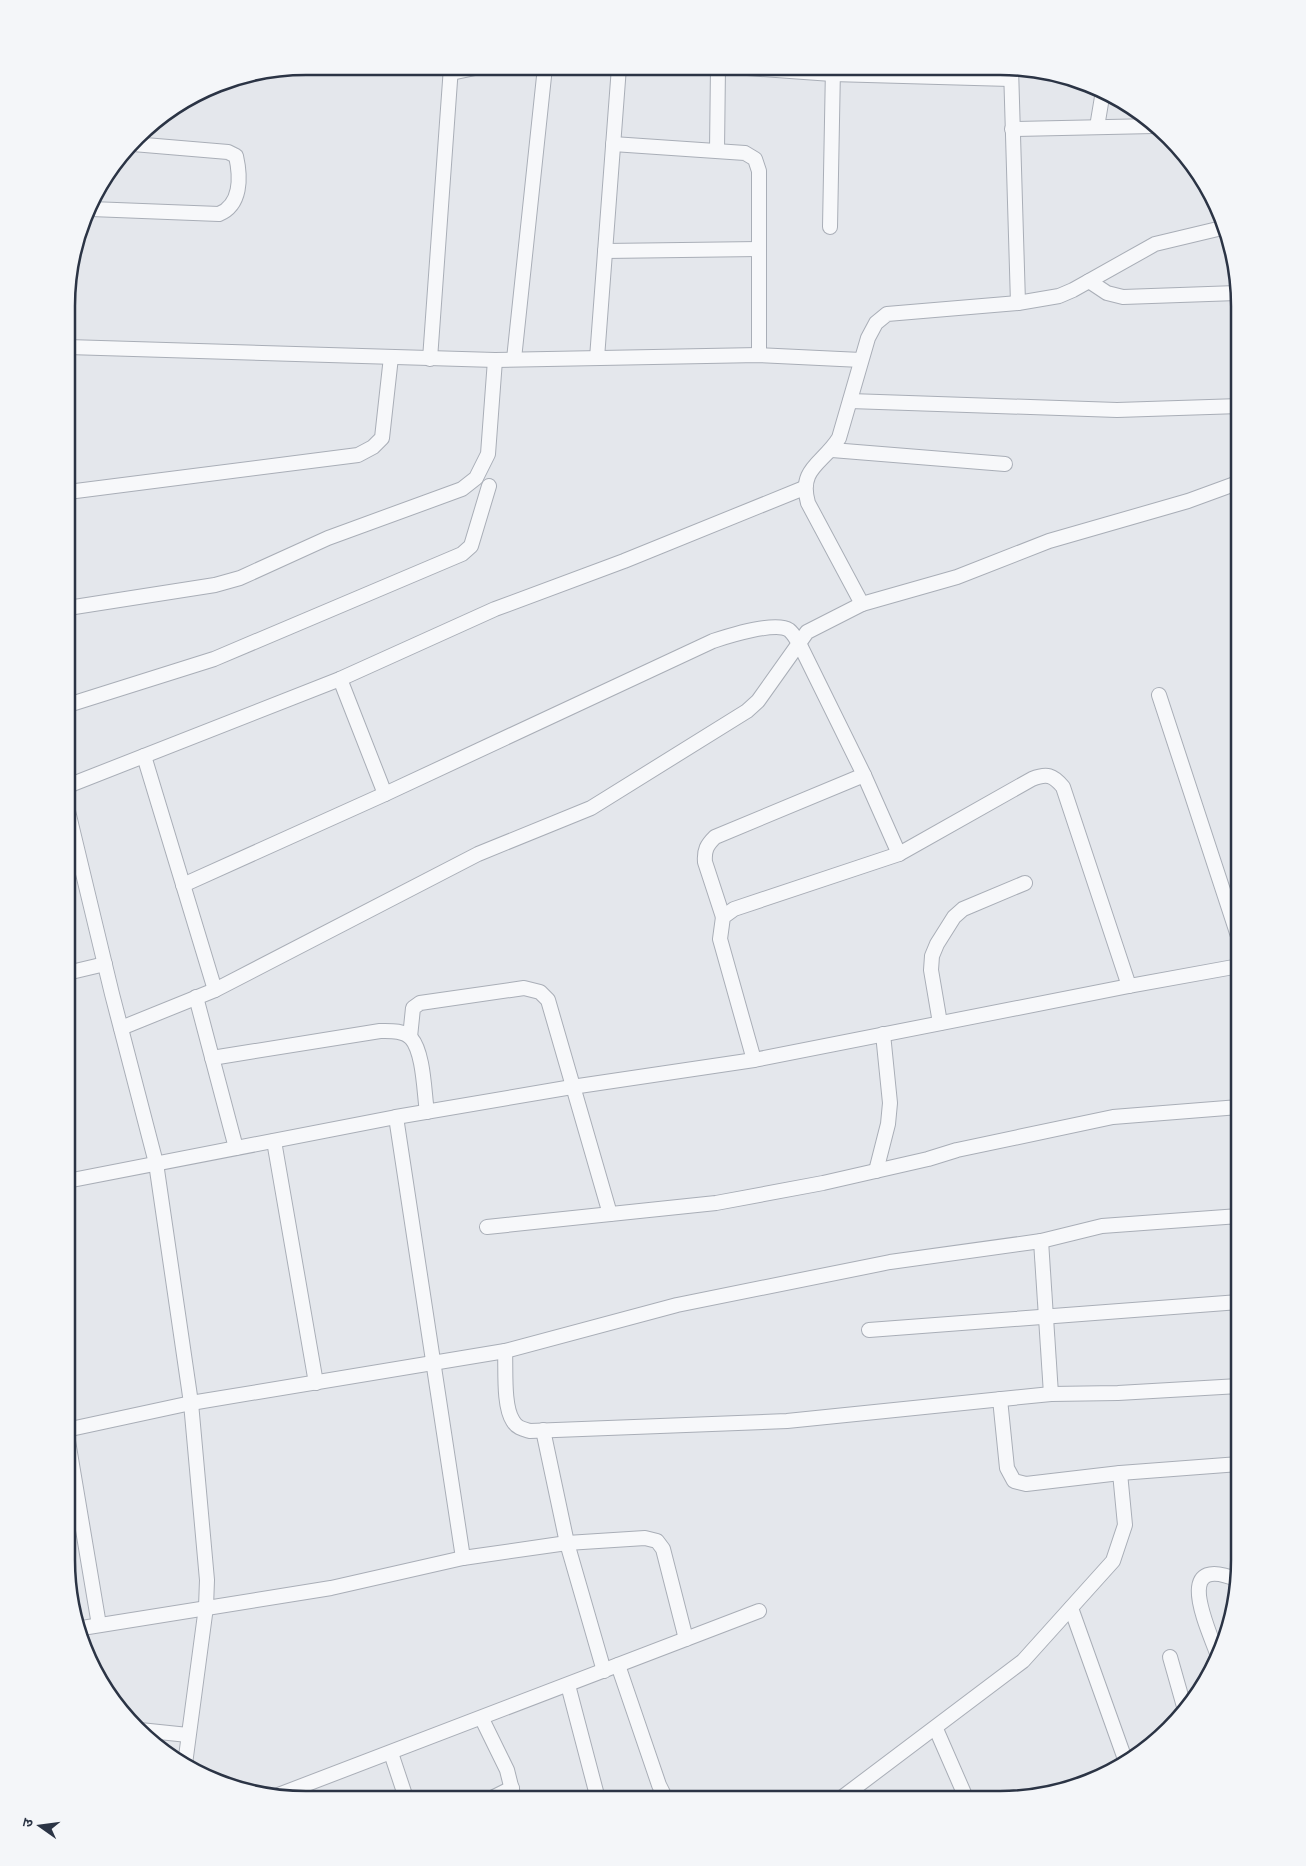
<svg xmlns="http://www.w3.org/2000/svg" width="1306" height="1866" font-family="Rubik,'Noto Sans Devanagari',sans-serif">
	<rect width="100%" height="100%" fill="#e4e7ec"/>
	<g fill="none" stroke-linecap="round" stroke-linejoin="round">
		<defs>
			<g id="street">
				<polyline points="734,67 832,74 1010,79"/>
				<polyline points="1011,68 1018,303"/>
				<polyline points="451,73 480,67"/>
				<polyline points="1097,127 1103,91"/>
				<polyline points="1012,129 1154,126"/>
				<polyline points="613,144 745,153 755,159 759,171 759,355"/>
				<polyline points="717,150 718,67"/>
				<path d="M91,209L219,214C241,205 241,178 236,156L228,152L133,144"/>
				<polyline points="830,227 833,68"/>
				<path d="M1222,228L1155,244L1073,290L1059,296L1018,303L887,314L876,323L868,338L839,438C823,464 798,468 808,503L862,604L957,577L1049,541L1188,501L1240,482"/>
				<polyline points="605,251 759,249"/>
				<polyline points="1089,281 1107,293 1123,297 1237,293"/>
				<polyline points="68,347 495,360 759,355 861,360"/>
				<polyline points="597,358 619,67"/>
				<polyline points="430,359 451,67"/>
				<polyline points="514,359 545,67"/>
				<polyline points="850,401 1117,410 1240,406"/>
				<polyline points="832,450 1005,464"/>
				<polyline points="68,492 358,455 373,447 382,438 391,357"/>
				<polyline points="68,608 215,585 240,578 328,538 462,489 476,478 488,454 495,360"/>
				<polyline points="340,679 385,794"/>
				<polyline points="1159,695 1239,939"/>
				<polyline points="68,705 214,659 462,554 471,546 489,486"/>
				<polyline points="144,756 215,990"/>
				<polyline points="67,794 70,785 340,679 495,609 624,561 804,488"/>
				<polyline points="67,807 112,994 156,1163 191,1403 207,1580 206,1607 185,1764"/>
				<path d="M183,885L385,794L713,641C728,636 776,621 789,630C793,633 796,639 799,643L864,775L899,854"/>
				<path d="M723,917L705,862C704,850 707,845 715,837L864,775"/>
				<polyline points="67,973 105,964"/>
				<polyline points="196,997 236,1148"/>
				<polyline points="940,1023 931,970 932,956 937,944 954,917 963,909 1025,883"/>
				<polyline points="121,1028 215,990 478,854 591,808 747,711 758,701 807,632 862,604"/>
				<polyline points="410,1037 413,1008 420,1003 524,988 540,992 548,1000 610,1214"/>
				<path d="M212,1058L380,1031C390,1031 403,1030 411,1038C424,1053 424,1093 427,1112"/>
				<path d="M754,1060L720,939L723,917L734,909L899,854L1032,779C1047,773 1053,775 1063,787L1129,986"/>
				<polyline points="396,1117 463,1558"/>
				<polyline points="274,1141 316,1383"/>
				<polyline points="876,1171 888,1124 890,1103 883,1034"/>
				<polyline points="67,1181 396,1117 572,1087 754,1060 1129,986 1239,966"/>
				<polyline points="487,1227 716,1203 823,1183 928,1159 957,1150 1113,1117 1239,1107"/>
				<polyline points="1041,1241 1051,1394"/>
				<polyline points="869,1330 1239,1302"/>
				<path d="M505,1351C506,1369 503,1406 513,1421C517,1428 523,1429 530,1431L787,1421L1051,1394L1118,1393L1239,1386"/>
				<polyline points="1000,1399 1007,1468 1014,1481 1026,1484 1120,1473 1239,1464"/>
				<polyline points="66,1429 99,1625"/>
				<polyline points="66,1430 191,1403 505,1351 677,1305 890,1262 1041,1241 1102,1226 1239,1216"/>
				<polyline points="543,1430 567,1543 604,1671"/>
				<polyline points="1071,1608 1126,1762"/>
				<polyline points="82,1628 331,1588 463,1558 567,1543 645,1538 657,1541 663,1549 686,1639"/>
				<path d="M1218,1656C1208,1628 1171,1552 1238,1580"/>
				<polyline points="1170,1657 1185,1710"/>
				<polyline points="618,1665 659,1785 666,1799"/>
				<polyline points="568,1685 598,1799"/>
				<polyline points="482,1719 507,1770 514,1798"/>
				<polyline points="936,1729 967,1800"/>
				<polyline points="140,1730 188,1735"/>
				<polyline points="391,1753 406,1798"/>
				<polyline points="273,1797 759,1611"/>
				<polyline points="492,1798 512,1788"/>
				<polyline points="840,1799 1023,1661 1113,1561 1125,1525 1120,1473"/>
			</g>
		</defs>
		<use href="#street" stroke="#a9aeb7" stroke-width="16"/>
		<use href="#street" stroke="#f7f8fa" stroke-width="14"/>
	</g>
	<path d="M0 0H1306V1866H0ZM306 75H1000A231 231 0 0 1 1231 306V1560A231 231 0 0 1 1000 1791H306A231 231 0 0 1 75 1560V306A231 231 0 0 1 306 75Z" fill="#f4f6f9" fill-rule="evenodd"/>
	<path fill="none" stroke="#2b3445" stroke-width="2.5" d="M306 75H1000A231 231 0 0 1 1231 306V1560A231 231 0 0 1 1000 1791H306A231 231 0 0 1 75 1560V306A231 231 0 0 1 306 75Z"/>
	<g transform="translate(40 1826) rotate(284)" stroke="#f4f6f9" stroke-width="4" paint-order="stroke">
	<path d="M0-4L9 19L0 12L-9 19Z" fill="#2b3445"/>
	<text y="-8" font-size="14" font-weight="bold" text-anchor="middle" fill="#2b3445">उ</text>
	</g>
</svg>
